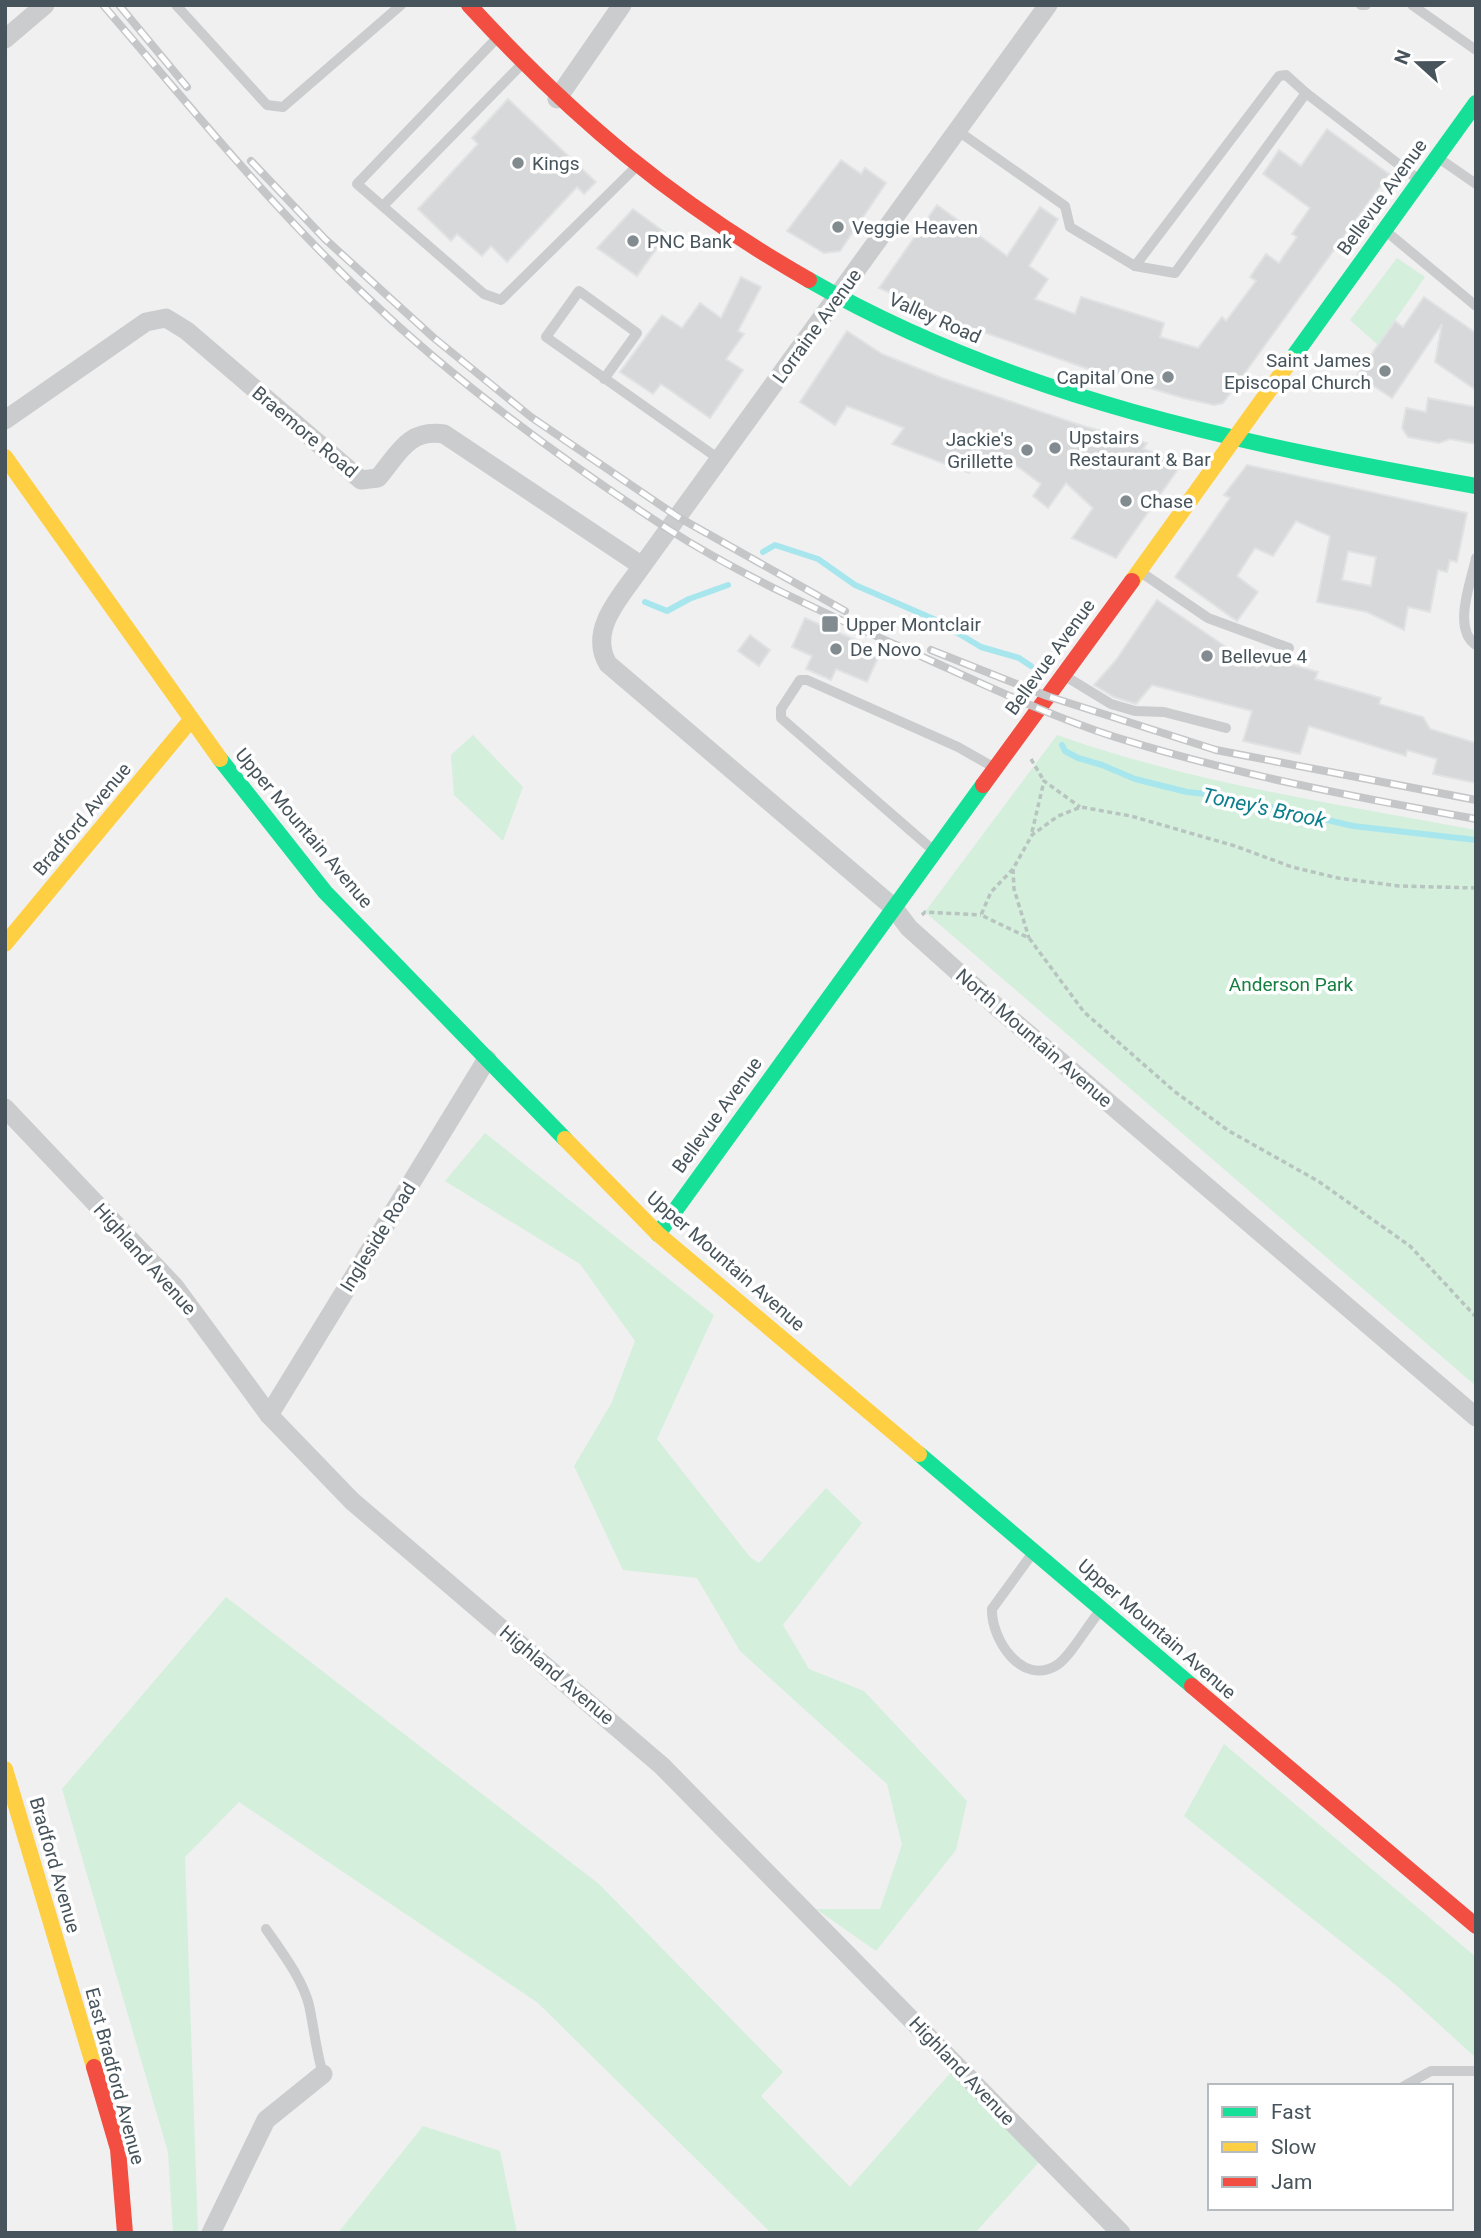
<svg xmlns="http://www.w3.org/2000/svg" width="1481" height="2238" font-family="Roboto,sans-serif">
	<rect width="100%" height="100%" fill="#f0f0f0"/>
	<g fill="#d4efdc">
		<polygon points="1397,258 1425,277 1378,345 1350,320"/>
		<polygon points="473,735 523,787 503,841 454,795 451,755"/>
		<path d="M1057,735C1193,783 1335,804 1476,830V1386L925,912Z"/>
		<polygon points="485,1133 714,1315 657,1439 750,1557 759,1563 826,1488 862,1523 783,1625 809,1669 864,1691 967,1801 956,1850 876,1951 816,1909 880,1909 902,1845 887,1784 740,1651 697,1578 623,1570 574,1466 611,1404 635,1341 580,1264 445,1181"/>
		<polygon points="226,1597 599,1884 783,2072 761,2096 850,2187 960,2062 1047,2153 975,2233 771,2233 538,2003 239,1802 185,1857 198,2233 173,2233 168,2152 62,1789"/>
		<polygon points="1224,1744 1476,1957 1476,2058 1397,1986 1184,1816"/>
		<polygon points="423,2126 500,2151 517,2233 338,2233"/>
	</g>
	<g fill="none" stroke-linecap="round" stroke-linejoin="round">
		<g stroke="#a8e6ee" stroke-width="6">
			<polyline points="763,552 775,545 818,559 855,585 936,620 981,647 1019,658 1031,666"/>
			<polyline points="645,602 667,611 689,599 728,585"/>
			<polyline points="1062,745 1065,751 1078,758 1102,765 1135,779 1187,792 1225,796 1353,826 1476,840"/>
		</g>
	</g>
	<g fill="#d7d8d9" stroke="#e1e2e3" stroke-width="2" fill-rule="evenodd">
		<polygon points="508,99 596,182 584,194 577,187 507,262 491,246 482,256 457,234 451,241 418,209 478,144 472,138"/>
		<polygon points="1327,129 1389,174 1223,403 1214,405 1183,398 1094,371 963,325 879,288 937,205 1007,256 1040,207 1058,219 1029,266 1048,279 1035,299 1075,314 1081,297 1104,304 1164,323 1160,337 1198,348 1222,317 1226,321 1256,281 1250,277 1266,254 1279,263 1297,237 1292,234 1310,208 1263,174 1279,150 1301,166"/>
		<polygon points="841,160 861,174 865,168 886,183 840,251 824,253 787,231"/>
		<polygon points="633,209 667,234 637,276 597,248"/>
		<polygon points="741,277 761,287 738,331 744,334 726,359 743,370 710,418 661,384 653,394 620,372 662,315 682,328 700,303 721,318"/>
		<polygon points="1424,297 1476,333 1476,390 1435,362 1442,324 1392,398 1357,375 1395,321 1403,327"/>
		<polygon points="847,331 882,354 942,378 1083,426 1147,443 1143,449 1183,462 1116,558 1072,538 1093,508 1066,483 1048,508 1033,496 1041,484 1003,456 995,466 979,455 969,473 892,444 904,428 847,406 835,425 800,402"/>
		<polygon points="1428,398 1476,407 1476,444 1450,439 1439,443 1408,437 1402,428 1406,408 1426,412"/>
		<path d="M1247,465L1467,513L1457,562L1450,560L1447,572L1438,570L1430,612L1408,607L1404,630L1367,612L1317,602L1330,536L1296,521L1273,556L1255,548L1237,576L1258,592L1237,621L1175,577L1230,498L1224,495ZM1348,551L1376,557L1371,586L1342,580Z"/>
		<polygon points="1157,600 1257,668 1265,657 1318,672 1315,679 1381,698 1379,704 1423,717 1430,729 1476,743 1476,783 1433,774 1437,759 1407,750 1406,756 1309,726 1300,754 1243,741 1252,711 1152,685 1136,704 1114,697 1094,685 1116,660"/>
		<polygon points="805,618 881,651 867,682 836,669 831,680 806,669 812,656 792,647"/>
		<polygon points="750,635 770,650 759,666 738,651"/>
	</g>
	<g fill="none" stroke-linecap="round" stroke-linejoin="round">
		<g stroke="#b8c4bf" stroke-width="3.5" stroke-dasharray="5 3.5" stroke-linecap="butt">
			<polyline points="1031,759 1044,781"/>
			<polyline points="1032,832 1044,781 1080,807"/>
			<polyline points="1013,869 1014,889 1029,938"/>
			<polyline points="1476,888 1399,886 1338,878 1292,867 1235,846 1131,816 1081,807 1058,816 1032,835 1013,869 991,892 981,915 1029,938 1084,1012 1174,1091 1229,1131 1318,1181 1410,1246 1476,1317"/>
			<polyline points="922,915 925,912 981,915"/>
		</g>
		<g stroke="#caccce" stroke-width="10">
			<polyline points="176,5 267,105 283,107 401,5"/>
			<polyline points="1361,5 1366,5"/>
			<polyline points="1412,5 1476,50"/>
			<polyline points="497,38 357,184 484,294 501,300 635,168"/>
			<polyline points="958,131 1065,206 1070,227 1135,266 1175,273 1306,93 1419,180"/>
			<polyline points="1440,159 1476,184"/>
			<polyline points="383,206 522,64"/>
			<polyline points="1387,232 1476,306"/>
			<polyline points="1135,266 1279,76 1286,75 1306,93"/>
			<polyline points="604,379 637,333 579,291 546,337 719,459"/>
			<path d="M1476,558C1471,582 1452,629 1476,645"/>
			<polyline points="1142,573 1208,618 1289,648"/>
			<polyline points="1065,676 1111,704 1135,711 1164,712 1226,728"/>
			<polyline points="934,851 781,718 781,709 800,680 807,680 958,747 995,768"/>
			<path d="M1032,1554L992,1609C991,1639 1022,1687 1057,1665C1071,1656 1088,1624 1101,1610"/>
			<path d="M266,1929C281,1951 302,1978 309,2005C314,2028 316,2051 323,2074"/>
			<polyline points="1404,2086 1431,2071 1476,2071"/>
		</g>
		<g stroke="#caccce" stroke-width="19">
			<path d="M1048,5L642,566C623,594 587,629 608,664L893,907L909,928L998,1008L1476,1417"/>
			<polyline points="5,39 45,5"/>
			<polyline points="557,99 622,5"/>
			<path d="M5,420L146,322L166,318L187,331L361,480L378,478C399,453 408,429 444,434L642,566"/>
			<polyline points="5,1108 175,1287 269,1415 352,1501 662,1766 1121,2233"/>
			<polyline points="269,1415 487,1059"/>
			<polyline points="211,2233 266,2120 323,2074"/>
		</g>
		<g stroke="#16e098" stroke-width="16">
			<path d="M809,280C1014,398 1246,445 1476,486"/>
			<polyline points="1291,360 1476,103"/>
			<polyline points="220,759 325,892 565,1139"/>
			<polyline points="658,1234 983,785"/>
			<polyline points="919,1454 1192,1686"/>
		</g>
		<g stroke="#ffcf43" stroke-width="16">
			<polyline points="5,457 220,759"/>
			<polyline points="1132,581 1291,360"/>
			<polyline points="5,944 190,721"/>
			<polyline points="565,1139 658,1234 919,1454"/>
			<polyline points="5,1769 94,2067"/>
		</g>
		<g stroke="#f24e42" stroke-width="16">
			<path d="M469,5C575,120 673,202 809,280"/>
			<polyline points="983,785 1132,581"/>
			<polyline points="1192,1686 1476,1926"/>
			<polyline points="94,2067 118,2149 125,2233"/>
		</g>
		<defs>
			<g id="rail">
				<path d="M103,5C189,105 272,208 368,298C457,383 564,461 668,529C748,580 838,619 925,658C987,686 1050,716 1115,737C1233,774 1354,797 1476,819"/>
				<polyline points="119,5 187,87"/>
				<polyline points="251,161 325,239 434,338 531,417 678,517 845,611"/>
				<polyline points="931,650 1047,696 1216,750 1476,800"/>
			</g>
		</defs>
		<use href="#rail" stroke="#c5c6c8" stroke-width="8"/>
		<use href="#rail" stroke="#fff" stroke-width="5" stroke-dasharray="16" stroke-linecap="butt"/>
	</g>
	<g fill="#828b90" stroke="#fff" stroke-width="2.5">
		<circle cx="518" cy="163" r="7"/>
		<circle cx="838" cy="227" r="7"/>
		<circle cx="633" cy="241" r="7"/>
		<circle cx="1385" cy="371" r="7"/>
		<circle cx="1168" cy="377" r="7"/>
		<circle cx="1055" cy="448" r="7"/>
		<circle cx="1027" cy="450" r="7"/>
		<circle cx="1126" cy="501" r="7"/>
		<rect x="821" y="615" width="18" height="18" rx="3.5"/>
		<circle cx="836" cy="649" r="7"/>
		<circle cx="1207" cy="656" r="7"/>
	</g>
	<g text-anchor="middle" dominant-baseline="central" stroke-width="7" stroke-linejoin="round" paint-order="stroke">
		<g font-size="19" fill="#47545c" stroke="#fff" text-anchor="start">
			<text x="532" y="163">Kings</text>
			<text x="852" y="227">Veggie Heaven</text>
			<text x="647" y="241">PNC Bank</text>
			<text x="1371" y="360" text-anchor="end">Saint James<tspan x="1371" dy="22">Episcopal Church</tspan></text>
			<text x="1154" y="377" text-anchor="end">Capital One</text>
			<text x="1069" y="437">Upstairs<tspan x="1069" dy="22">Restaurant &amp; Bar</tspan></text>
			<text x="1013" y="439" text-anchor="end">Jackie's<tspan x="1013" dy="22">Grillette</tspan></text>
			<text x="1140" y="501">Chase</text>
			<text x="846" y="624">Upper Montclair</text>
			<text x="850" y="649">De Novo</text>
			<text x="1221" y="656">Bellevue 4</text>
		</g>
		<g font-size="19" fill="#47545c" stroke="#fff">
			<text transform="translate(1382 197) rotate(-54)">Bellevue Avenue</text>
			<text transform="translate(935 318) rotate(24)">Valley Road</text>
			<text transform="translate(817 326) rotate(-54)">Lorraine Avenue</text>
			<text transform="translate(305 432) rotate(40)">Braemore Road</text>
			<text transform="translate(1050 657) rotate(-54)">Bellevue Avenue</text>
			<text transform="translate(82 819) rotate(-50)">Bradford Avenue</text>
			<text transform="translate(304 828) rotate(50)">Upper Mountain Avenue</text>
			<text transform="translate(1034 1038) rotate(41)">North Mountain Avenue</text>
			<text transform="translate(717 1115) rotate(-54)">Bellevue Avenue</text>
			<text transform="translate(378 1237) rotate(-58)">Ingleside Road</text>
			<text transform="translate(145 1259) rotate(48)">Highland Avenue</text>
			<text transform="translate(726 1261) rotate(41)">Upper Mountain Avenue</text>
			<text transform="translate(1157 1629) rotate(41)">Upper Mountain Avenue</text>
			<text transform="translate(557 1675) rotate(40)">Highland Avenue</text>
			<text transform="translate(55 1865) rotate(74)">Bradford Avenue</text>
			<text transform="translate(962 2071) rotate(46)">Highland Avenue</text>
			<text transform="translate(115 2076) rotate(75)">East Bradford Avenue</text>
		</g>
		<g font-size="19" fill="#167f41" stroke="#fff">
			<text x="1291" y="984">Anderson Park</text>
		</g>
		<g font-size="21" font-style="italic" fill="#0c7e8c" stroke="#fff">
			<text transform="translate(1264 808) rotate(12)">Toney's Brook</text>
		</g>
	</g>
	<rect width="1481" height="2238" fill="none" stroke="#47545c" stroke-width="14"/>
	<rect x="1208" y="2084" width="245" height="126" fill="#ffffff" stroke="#b5bbbe" stroke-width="2"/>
	<rect x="1222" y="2107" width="35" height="10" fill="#16e098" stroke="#b5bbbe" stroke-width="2"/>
	<text x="1271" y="2119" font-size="21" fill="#47545c">Fast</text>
	<rect x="1222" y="2142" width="35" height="10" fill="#ffcf43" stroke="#b5bbbe" stroke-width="2"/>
	<text x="1271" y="2154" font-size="21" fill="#47545c">Slow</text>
	<rect x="1222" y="2177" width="35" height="10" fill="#f24e42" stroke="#b5bbbe" stroke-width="2"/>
	<text x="1271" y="2189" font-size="21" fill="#47545c">Jam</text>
	<g transform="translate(1418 63) rotate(291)" stroke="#ffffff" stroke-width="5" paint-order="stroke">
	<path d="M0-5L12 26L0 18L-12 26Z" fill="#47545c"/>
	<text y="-10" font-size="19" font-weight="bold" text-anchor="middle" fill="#47545c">N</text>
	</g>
</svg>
